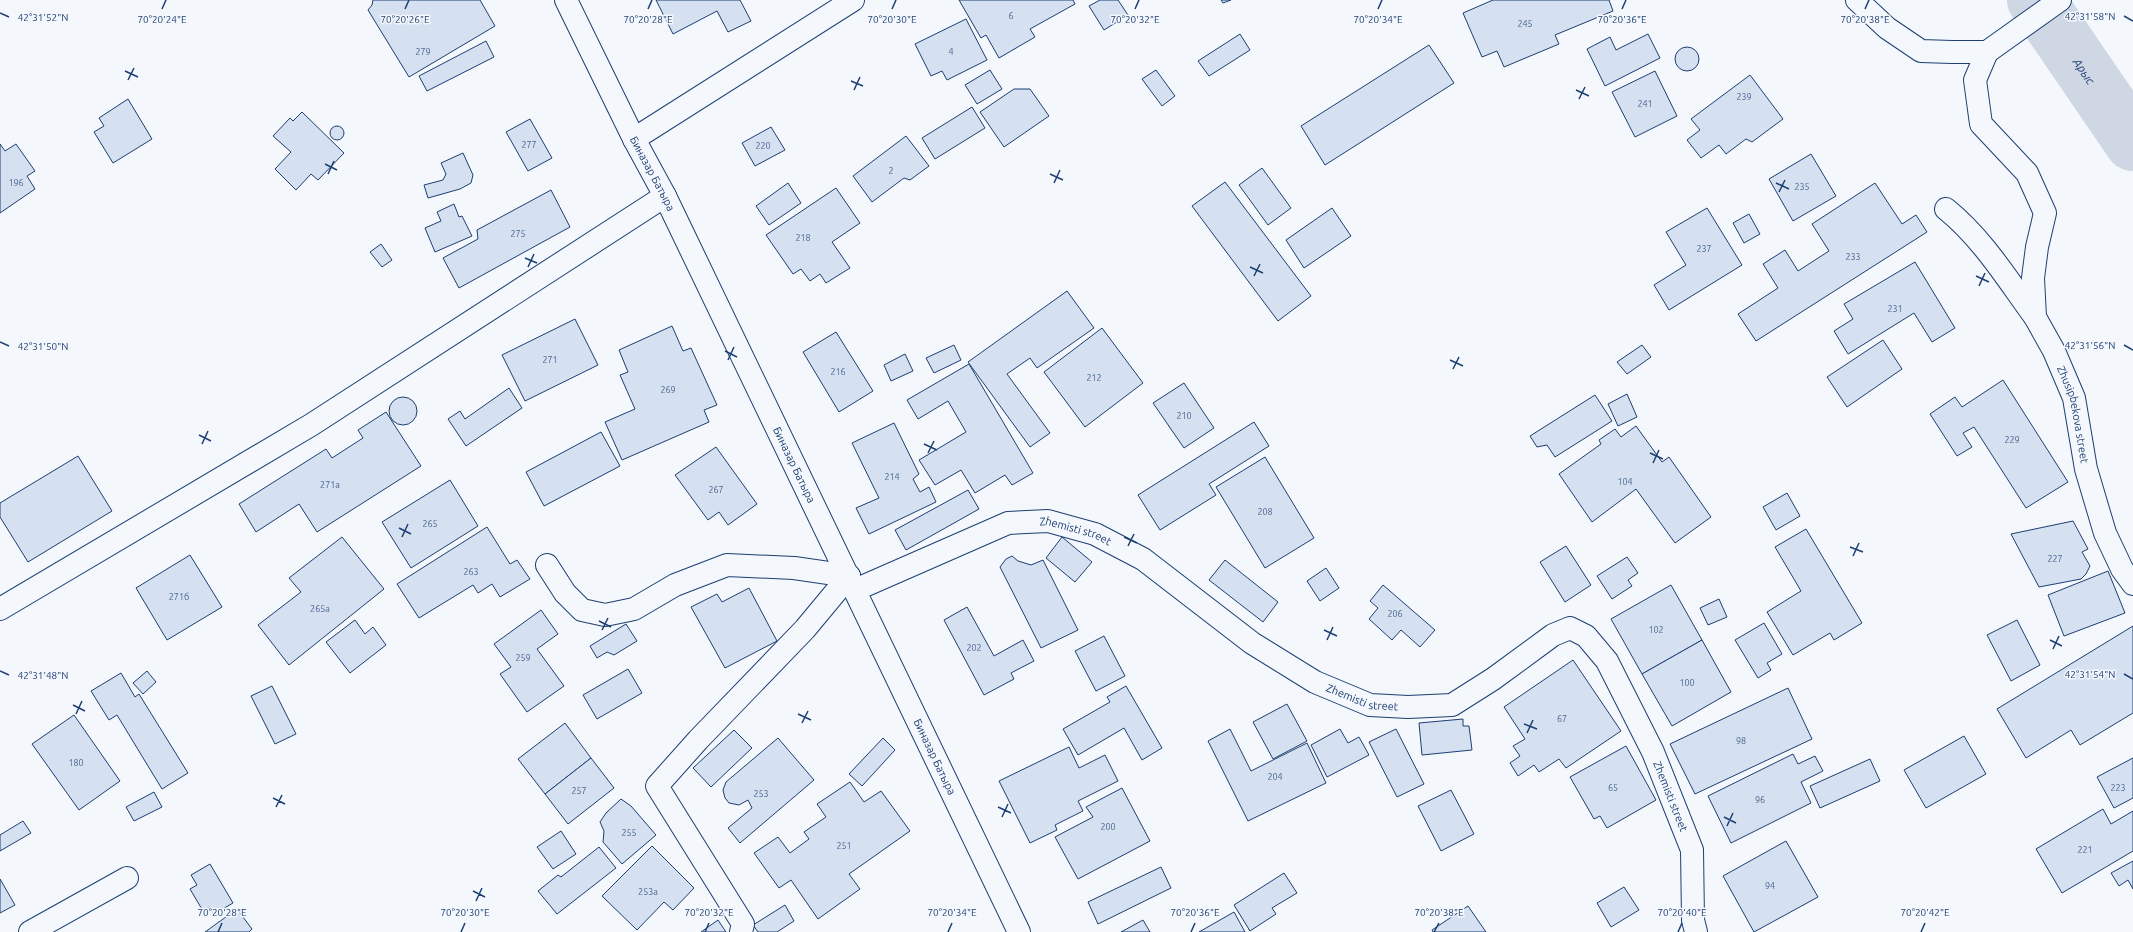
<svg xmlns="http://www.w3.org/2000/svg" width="2133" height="932" font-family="Ubuntu,sans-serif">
	<rect width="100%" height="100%" fill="#f4f7fb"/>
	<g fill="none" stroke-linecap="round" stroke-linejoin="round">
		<path stroke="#cfd7e4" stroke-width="58" id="s1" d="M2036,0L2133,142"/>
	</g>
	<g fill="#d5e0f0" stroke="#1d3f73">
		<polygon points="373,0 480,0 495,26 409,77 368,10 372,5"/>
		<polygon points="656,0 740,0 751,21 728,32 717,11 673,34"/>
		<polygon points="959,0 1073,0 1075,4 1030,29 1035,37 999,58 986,35 981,38"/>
		<polygon points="1100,0 1118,0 1128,15 1104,30 1089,6"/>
		<polygon points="1221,0 1231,0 1223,3"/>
		<polygon points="1493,0 1609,0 1613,11 1555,35 1559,44 1504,67 1497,51 1482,57 1463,13"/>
		<polygon points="966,19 987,60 947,80 942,71 931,76 915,44"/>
		<polygon points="1240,34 1250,50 1209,76 1198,61"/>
		<polygon points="1648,34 1660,58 1605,86 1587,49 1610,37 1616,50"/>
		<polygon points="486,41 494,57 427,91 419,76"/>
		<polygon points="1429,45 1454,83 1325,165 1301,126"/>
		<circle cx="1687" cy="59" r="12"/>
		<polygon points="990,70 1002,89 977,104 965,85"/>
		<polygon points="1156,70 1175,96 1162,106 1142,79"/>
		<polygon points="1655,71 1677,116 1635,137 1612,92"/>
		<polygon points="1750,75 1783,119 1752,142 1746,139 1726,154 1719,145 1701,158 1687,140 1700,130 1691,119"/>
		<polygon points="1014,89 1030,89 1049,116 1004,147 980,112"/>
		<polygon points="128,99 152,139 113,163 94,132 104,126 99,118"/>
		<polygon points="972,107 985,128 935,159 922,138"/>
		<polygon points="302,112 344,153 318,180 311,174 296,190 275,169 291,152 273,136 290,118 293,121"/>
		<polygon points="530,119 552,158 528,171 506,132"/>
		<circle cx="337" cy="133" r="7"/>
		<polygon points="771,127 785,150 755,166 742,143"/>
		<polygon points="906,136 929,166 910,180 904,178 872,202 853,176"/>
		<polygon points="0,144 5,151 16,144 35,171 27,176 35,189 0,213"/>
		<polygon points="463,153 473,175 471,183 460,189 428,198 424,185 443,180 446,174 441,163"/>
		<polygon points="1811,154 1836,196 1793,221 1769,179"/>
		<polygon points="1262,168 1291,208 1268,225 1239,185"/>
		<polygon points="1225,182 1311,296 1278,321 1192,206"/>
		<polygon points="788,183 801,203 769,225 756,206"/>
		<polygon points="1875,183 1902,224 1916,215 1927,232 1756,341 1738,314 1778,288 1763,264 1785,250 1798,271 1829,251 1812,224"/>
		<polygon points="836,188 860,223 832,242 850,268 826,283 820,274 810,281 801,269 793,274 766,235"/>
		<polygon points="551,190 570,227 459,288 443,258 478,239 477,230"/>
		<polygon points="454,204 459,217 462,216 472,236 435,252 425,228 441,221 437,212"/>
		<polygon points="1332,208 1351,236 1304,268 1286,240"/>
		<polygon points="1707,208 1742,265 1669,310 1654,285 1686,265 1666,232"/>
		<polygon points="1749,214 1760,234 1744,243 1733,223"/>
		<polygon points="381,244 392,260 382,267 370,252"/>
		<polygon points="1915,262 1955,328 1932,342 1914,313 1848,354 1834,331 1853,319 1844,304"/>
		<polygon points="1067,291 1094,328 1037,368 1030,358 1007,374 1050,433 1030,447 968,362"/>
		<polygon points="575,319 598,365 525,401 502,355"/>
		<polygon points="672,326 683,351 691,348 717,405 704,410 709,422 622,460 605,422 635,409 620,375 628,372 619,350"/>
		<polygon points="1102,328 1143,383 1085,427 1044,372"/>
		<polygon points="836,332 873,391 839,412 803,352"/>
		<polygon points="1883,340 1902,369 1847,407 1827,377"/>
		<polygon points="954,345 961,360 934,373 926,358"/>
		<polygon points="1642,345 1651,357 1627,374 1617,362"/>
		<polygon points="905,354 913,371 891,381 884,365"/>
		<polygon points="969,364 1033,473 1012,485 1005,475 975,493 961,470 935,485 919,460 966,432 948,401 918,419 907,400"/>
		<polygon points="2003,380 2068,482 2026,508 1974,427 1963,433 1972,447 1957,456 1930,414 1955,397 1962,407"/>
		<polygon points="1184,383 1214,428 1184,448 1153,403"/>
		<polygon points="509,388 522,408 466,446 448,419 460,411 465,419"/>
		<polygon points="1627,394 1637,417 1618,426 1608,404"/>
		<polygon points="1595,395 1612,421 1555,457 1547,445 1537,447 1530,436"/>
		<circle cx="403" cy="411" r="14"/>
		<polygon points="386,412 421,466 317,532 299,504 256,532 239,504 326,449 332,458 363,438 358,430"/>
		<polygon points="1254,422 1269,446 1209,484 1216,495 1160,530 1138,495"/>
		<polygon points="894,423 919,474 913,479 920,492 929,487 936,502 869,534 856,508 879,498 852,443"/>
		<polygon points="1636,426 1662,462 1669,457 1711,517 1675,543 1636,489 1592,522 1559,474 1601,444 1599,440 1615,429 1621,437"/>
		<polygon points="601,432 620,466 544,506 526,472"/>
		<polygon points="716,447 757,504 728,525 719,512 708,520 675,475"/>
		<polygon points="78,456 112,511 28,562 0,517 0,503"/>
		<polygon points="1265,457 1314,538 1265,568 1216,487"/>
		<polygon points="450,480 478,526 411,568 382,522"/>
		<polygon points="968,490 979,509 906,550 895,530"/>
		<polygon points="1787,493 1800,516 1776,530 1763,507"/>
		<polygon points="2073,521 2088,549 2082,552 2090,566 2086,574 2081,579 2039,587 2011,534"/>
		<polygon points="487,527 510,564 517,560 530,579 500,597 492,584 478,593 473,585 419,618 397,584"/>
		<polygon points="1806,529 1862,623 1834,640 1830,633 1793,655 1767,612 1801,591 1775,547"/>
		<polygon points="342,537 384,589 289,665 258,625 301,592 289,578"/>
		<polygon points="1062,537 1092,562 1075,582 1046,558"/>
		<polygon points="1566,546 1591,585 1565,602 1540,562"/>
		<polygon points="190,555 222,607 167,640 136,588"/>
		<polygon points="1012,556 1018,561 1031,565 1043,560 1078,630 1041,648 1000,567 1006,559"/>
		<polygon points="1627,557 1638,573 1628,580 1632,586 1612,599 1597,576"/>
		<polygon points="1225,560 1278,602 1263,622 1209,580"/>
		<polygon points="1326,568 1339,588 1320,601 1307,581"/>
		<polygon points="2108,571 2125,613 2064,636 2048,595"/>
		<polygon points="1383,585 1435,630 1420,647 1401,630 1392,640 1369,619 1378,608 1370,601"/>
		<polygon points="1671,585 1702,640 1642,674 1611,619"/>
		<polygon points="749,588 777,641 725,668 691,607 717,594 722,602"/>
		<polygon points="1719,599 1727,617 1708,625 1700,608"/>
		<polygon points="967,607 994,656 1023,640 1034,661 1011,673 1014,679 984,695 944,620"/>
		<polygon points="541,610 558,634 537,649 564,686 527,712 500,674 511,667 494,644"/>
		<polygon points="355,620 365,634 373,627 386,645 350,673 326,642"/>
		<polygon points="2017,620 2040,665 2011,681 1987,635"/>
		<polygon points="1764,623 1782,654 1767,663 1771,670 1758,678 1735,640"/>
		<polygon points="626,624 637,641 614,655 607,652 597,658 590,646"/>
		<polygon points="2133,626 2133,713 2080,745 2071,730 2026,758 1997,709"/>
		<polygon points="1104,636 1125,676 1096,691 1075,651"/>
		<polygon points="1702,640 1731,692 1672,726 1642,674"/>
		<polygon points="1573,660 1621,731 1566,768 1559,759 1539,772 1534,765 1518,776 1510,763 1520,756 1513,746 1525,739 1504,707"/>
		<polygon points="628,669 642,693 597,719 583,695"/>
		<polygon points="147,671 156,682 143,694 133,683"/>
		<polygon points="121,673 135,697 139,694 188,773 162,789 117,715 109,720 91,691"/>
		<polygon points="272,686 296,734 275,744 251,696"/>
		<polygon points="1126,686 1162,748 1142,760 1124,728 1078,755 1063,729 1110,702 1107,697"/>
		<polygon points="1788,688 1812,739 1695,794 1670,744"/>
		<polygon points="1287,704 1307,741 1273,759 1253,722"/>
		<polygon points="74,715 120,781 79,810 32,744"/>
		<polygon points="1463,719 1463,726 1469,726 1472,750 1422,755 1419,723"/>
		<polygon points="565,723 591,758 545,794 518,759"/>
		<polygon points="1230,729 1251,771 1307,743 1326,783 1248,821 1208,741"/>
		<polygon points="1340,729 1348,743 1359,737 1369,755 1327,777 1311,745"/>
		<polygon points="1396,729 1424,784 1397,797 1369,742"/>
		<polygon points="734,730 752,748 711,787 693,768"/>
		<polygon points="1964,736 1986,774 1926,808 1904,770"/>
		<polygon points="778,738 814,780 740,843 728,828 752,808 748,800 739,805 729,803 725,798 723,790 726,782"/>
		<polygon points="883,738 895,750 862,786 849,774"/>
		<polygon points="1626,746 1656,800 1607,828 1600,816 1594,819 1570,777"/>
		<polygon points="1069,747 1079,768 1105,755 1118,781 1078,801 1083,811 1055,825 1057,830 1030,843 999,781"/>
		<polygon points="1793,754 1798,764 1815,756 1823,771 1801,782 1811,803 1731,843 1708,796"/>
		<polygon points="591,758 614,788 568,824 545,794"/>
		<polygon points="2133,758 2133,798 2114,808 2097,777"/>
		<polygon points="1870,759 1880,781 1820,808 1810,786"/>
		<polygon points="850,782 864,802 881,791 910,831 849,874 860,889 818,919 791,880 779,888 754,853 778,837 790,853 809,839 804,832 826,817 817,804"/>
		<polygon points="1122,788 1150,841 1078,879 1055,837 1093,817 1086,807"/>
		<polygon points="1451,790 1474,834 1441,851 1418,806"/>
		<polygon points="154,792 162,807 134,821 126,807"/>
		<polygon points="621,799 631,806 656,835 622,864 603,842 604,831 600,822 606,813"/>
		<polygon points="2103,809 2111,824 2133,811 2133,851 2062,893 2036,849"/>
		<polygon points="23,821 31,833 0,851 0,835"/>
		<polygon points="561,831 576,854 553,869 537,847"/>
		<polygon points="1786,841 1818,897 1754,932 1723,876"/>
		<polygon points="652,846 694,888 673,910 664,902 637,930 602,896"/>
		<polygon points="599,847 616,868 557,914 538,891 558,875 561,877"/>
		<polygon points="2133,861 2133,889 2128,880 2119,886 2111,873"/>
		<polygon points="210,864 233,903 214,914 210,907 203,911 190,889 197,885 191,875"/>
		<polygon points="1161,867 1171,888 1098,924 1088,902"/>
		<polygon points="1284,873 1297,893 1272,908 1276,914 1250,931 1234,905"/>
		<polygon points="0,879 15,905 0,913"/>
		<polygon points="1624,887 1639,910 1611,927 1597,903"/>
		<polygon points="785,905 794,921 777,932 758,932 753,925"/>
		<polygon points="1468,906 1486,932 1433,932 1432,930"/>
		<polygon points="237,909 252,929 249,932 205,932"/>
		<polygon points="1234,912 1245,932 1199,932"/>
		<polygon points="718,920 726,932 701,932"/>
		<polygon points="1143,920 1150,932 1121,932"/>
	</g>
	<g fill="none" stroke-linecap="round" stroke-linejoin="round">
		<defs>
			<g id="street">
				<path id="s2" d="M1987,52L1975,80L1981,124L2027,173L2045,213L2037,247L2033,278L2035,317L2054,351L2074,398L2086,469L2105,533L2122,569L2133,584"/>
				<path d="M1946,209C1983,239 2007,279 2035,317"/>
				<polyline points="547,565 565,593 582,610 605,615 634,609 675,585 727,565 794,568 849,576"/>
				<path id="s3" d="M855,590L1008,523L1048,521L1095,534L1143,559L1252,643L1315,682L1370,705L1408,707L1452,705L1493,679L1553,635L1570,628L1586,636L1607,661L1653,752L1692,850L1693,920L1696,932"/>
				<polyline points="0,609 311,425 665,196"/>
				<polyline points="30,932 127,878"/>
				<polyline points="741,932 743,924 657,786 698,740 805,629 849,576"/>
			</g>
			<g id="secondary">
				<path id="s4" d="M566,0L634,139L665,196L1019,932"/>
				<polyline points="1857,0 1887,28 1921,51 1952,52 1987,52 2060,0"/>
				<polyline points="634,139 853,0"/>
			</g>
		</defs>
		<use href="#street" stroke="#1d3f73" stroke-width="24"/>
		<use href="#secondary" stroke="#1d3f73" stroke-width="24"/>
		<use href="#street" stroke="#f4f7fb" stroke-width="22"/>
		<use href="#secondary" stroke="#f4f7fb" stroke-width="22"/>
	</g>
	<path fill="none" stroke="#1d3f73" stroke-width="1.5" d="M162,9L166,0M405,9L409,0M648,9L652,0M892,9L896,0M1135,9L1139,0M1378,9L1382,0M1622,9L1626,0M1865,9L1869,0M0,13L9,17M2124,16L2133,21M125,71L138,77M128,80L134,68M851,81L863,86M854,90L860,77M1576,90L1589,96M1579,99L1585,87M325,164L337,170M328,174L334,161M1050,174L1063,180M1054,183L1060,170M1776,183L1789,189M1779,192L1785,180M525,258L537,263M528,267L534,254M1250,267L1263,273M1254,276L1260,264M1976,276L1989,282M1979,286L1985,273M0,342L9,346M2124,345L2133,350M725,351L737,357M728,360L734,347M1450,360L1463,366M1453,369L1459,357M199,435L211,441M202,444L208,431M924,444L937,450M928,453L934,441M1650,453L1663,459M1653,463L1659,450M399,528L411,534M402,537L408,524M1124,537L1137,543M1128,546L1134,534M1850,547L1863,552M1853,556L1859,543M599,621L611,627M602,630L608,618M1324,630L1337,636M1327,640L1333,627M2050,640L2062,646M2053,649L2059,636M0,671L9,675M2124,674L2133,679M73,705L85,711M76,714L82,701M798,714L811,720M802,723L808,711M1524,724L1537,729M1527,733L1533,720M273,798L285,804M276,807L282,795M998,807L1011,813M1002,817L1008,804M1724,817L1736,823M1727,826L1733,813M473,891L485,897M476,901L482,888M218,932L222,923M461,932L465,923M705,932L709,923M948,932L952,923M1191,932L1195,923M1434,932L1439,923M1678,932L1682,923M1921,932L1925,923"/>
	<g text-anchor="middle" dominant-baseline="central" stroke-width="3" stroke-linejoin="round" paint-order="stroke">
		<g font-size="9" fill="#4b6792">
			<text x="1011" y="16">6</text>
			<text x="1525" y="24">245</text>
			<text x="423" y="52">279</text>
			<text x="951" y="52">4</text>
			<text x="1744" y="97">239</text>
			<text x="1645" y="104">241</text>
			<text x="529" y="145">277</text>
			<text x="763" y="146">220</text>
			<text x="891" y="171">2</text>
			<text x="16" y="183">196</text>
			<text x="1802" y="187">235</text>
			<text x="518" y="234">275</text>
			<text x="803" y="238">218</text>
			<text x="1704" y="249">237</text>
			<text x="1853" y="257">233</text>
			<text x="1895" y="309">231</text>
			<text x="550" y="360">271</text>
			<text x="838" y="372">216</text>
			<text x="1094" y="378">212</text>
			<text x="668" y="390">269</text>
			<text x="1184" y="416">210</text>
			<text x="2012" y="440">229</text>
			<text x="892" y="477">214</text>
			<text x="1625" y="482">104</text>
			<text x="330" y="485">271а</text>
			<text x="716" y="490">267</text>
			<text x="1265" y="512">208</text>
			<text x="430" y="524">265</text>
			<text x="2055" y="559">227</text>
			<text x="471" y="572">263</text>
			<text x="179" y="597">271б</text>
			<text x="320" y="609">265а</text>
			<text x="1395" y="614">206</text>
			<text x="1656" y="630">102</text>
			<text x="974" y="648">202</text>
			<text x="523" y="658">259</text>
			<text x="1687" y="683">100</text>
			<text x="1562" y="719">67</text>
			<text x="1741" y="741">98</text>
			<text x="76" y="763">180</text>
			<text x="1275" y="777">204</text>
			<text x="1613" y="788">65</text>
			<text x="2118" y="788">223</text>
			<text x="579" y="791">257</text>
			<text x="761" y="794">253</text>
			<text x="1760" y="800">96</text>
			<text x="1108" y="827">200</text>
			<text x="629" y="833">255</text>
			<text x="844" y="846">251</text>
			<text x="2085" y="850">221</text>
			<text x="1770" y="886">94</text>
			<text x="648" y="892">253а</text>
		</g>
		<g font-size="11" fill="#1d3f73" stroke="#f4f7fb">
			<text stroke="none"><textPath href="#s4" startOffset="194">Биназар Батыра</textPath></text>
			<text stroke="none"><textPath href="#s2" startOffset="397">Zhusipbekova street</textPath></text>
			<text stroke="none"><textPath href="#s4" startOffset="518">Биназар Батыра</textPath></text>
			<text stroke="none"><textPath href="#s3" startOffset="236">Zhemisti street</textPath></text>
			<text stroke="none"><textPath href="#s3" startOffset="572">Zhemisti street</textPath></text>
			<text stroke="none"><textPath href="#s4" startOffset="842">Биназар Батыра</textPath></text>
			<text stroke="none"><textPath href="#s3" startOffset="1005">Zhemisti street</textPath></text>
		</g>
		<g font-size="12" font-style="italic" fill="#1d3f73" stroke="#f4f7fb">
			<text stroke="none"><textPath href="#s1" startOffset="86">Арыс</textPath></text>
		</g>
	</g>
	<g font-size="10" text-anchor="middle" fill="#1d3f73" stroke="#f4f7fb" stroke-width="3" stroke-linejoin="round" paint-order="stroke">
		<text x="2090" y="20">42°31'58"N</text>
		<text x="43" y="21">42°31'52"N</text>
		<text x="162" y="23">70°20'24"E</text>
		<text x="405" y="23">70°20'26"E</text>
		<text x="648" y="23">70°20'28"E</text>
		<text x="892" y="23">70°20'30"E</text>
		<text x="1135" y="23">70°20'32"E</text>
		<text x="1378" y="23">70°20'34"E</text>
		<text x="1865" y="23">70°20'38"E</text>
		<text x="1622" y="23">70°20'36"E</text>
		<text x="2090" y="349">42°31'56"N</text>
		<text x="43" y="350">42°31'50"N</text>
		<text x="2090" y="678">42°31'54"N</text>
		<text x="43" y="679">42°31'48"N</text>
		<text x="1195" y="916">70°20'36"E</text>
		<text x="1682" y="916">70°20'40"E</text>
		<text x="222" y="916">70°20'28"E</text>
		<text x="465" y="916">70°20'30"E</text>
		<text x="709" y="916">70°20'32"E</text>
		<text x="952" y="916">70°20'34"E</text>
		<text x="1439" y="916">70°20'38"E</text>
		<text x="1925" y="916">70°20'42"E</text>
	</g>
</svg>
